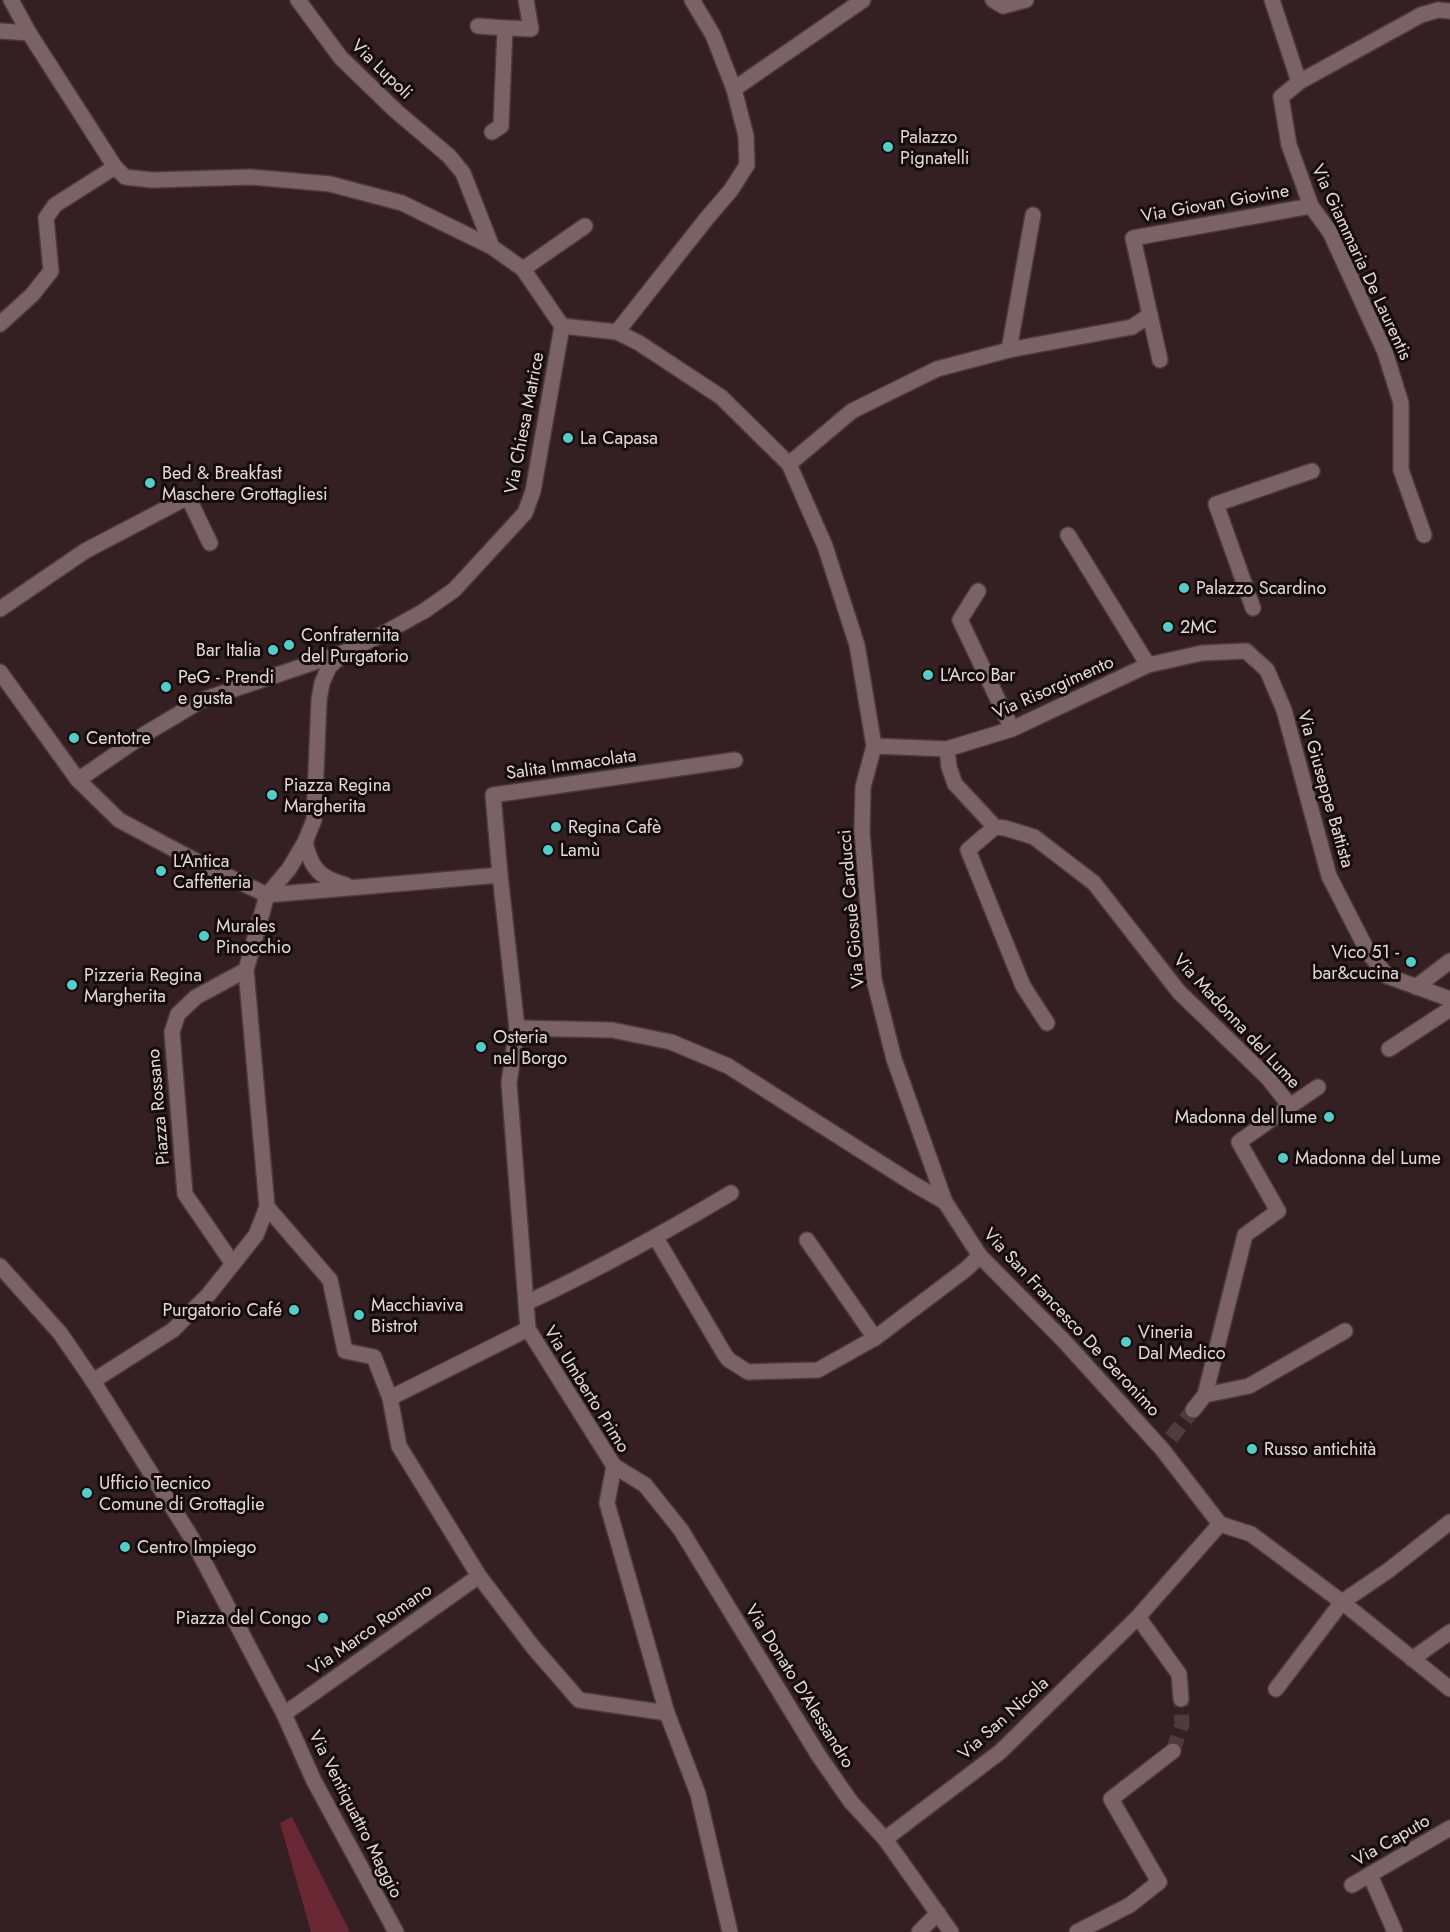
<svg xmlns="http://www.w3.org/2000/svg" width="1450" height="1932" font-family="Jost,sans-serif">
	<rect width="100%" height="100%" fill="#341f22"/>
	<polygon fill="#6a2835" points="292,1817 350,1932 311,1932 280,1823"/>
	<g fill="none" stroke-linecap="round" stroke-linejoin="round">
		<polyline stroke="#4f3b3e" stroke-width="15" stroke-dasharray="15 8" stroke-linecap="butt" points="1173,1751 1182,1724 1181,1699"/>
		<polyline stroke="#4f3b3e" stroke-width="15" stroke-dasharray="15 8" stroke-linecap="butt" points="1171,1438 1193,1410"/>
		<defs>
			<g id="service">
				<polyline points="478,26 505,28"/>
				<polyline points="492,132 501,126 505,28 531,29 526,0"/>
				<polyline points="523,269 585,226"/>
				<polyline points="1009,350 1033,215"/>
				<polyline points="0,609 85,551 188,497 210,543"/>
				<polyline points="656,1238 725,1355 729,1360 748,1372 818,1370 875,1338 965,1270 980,1256"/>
				<polyline points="807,1240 875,1338"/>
				<polyline points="1412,1659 1450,1632"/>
				<polyline points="1276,1689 1342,1602 1389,1570 1450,1522"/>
				<polyline points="1370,1875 1395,1932"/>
				<polyline points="1352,1885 1450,1828"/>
			</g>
			<g id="pedestrian">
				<polyline points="993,0 1003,6 1026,0"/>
				<polyline points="1272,0 1299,82"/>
				<polyline points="1150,315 1160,360"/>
				<polyline points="1132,327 1150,315 1133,238 1311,206"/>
				<polyline points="1424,535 1401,470 1401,403 1385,352 1330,232 1311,206 1289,145 1281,97 1299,82 1421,15 1438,10 1450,11"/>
				<polyline points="978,591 960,620 1012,729"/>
				<polyline points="1253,608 1216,504 1312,471"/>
				<polyline points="947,749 949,767 955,784 995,827 1005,828 1034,837 1094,883 1179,992 1268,1078 1290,1106 1318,1087"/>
				<polyline points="78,780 145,734 202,700 345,652"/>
				<polyline points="995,827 968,850 1023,986 1047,1023"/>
				<polyline points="1416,987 1450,961"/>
				<polyline points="1278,1211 1239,1142 1290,1106"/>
				<polyline points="1205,1395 1249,1386 1345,1331"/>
				<polyline points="1138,1617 1179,1674 1181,1699"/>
				<polyline points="1159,1882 1111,1799 1173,1751"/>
			</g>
			<g id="minor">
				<polyline points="11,0 29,33 115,167 125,177 152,180 251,177 330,184 402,203 492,247 523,269 562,326"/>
				<polyline points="298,0 341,58 397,112 449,156 463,173 492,247"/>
				<polyline points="0,31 29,33"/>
				<polyline points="734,89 863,0"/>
				<polyline points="0,324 32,295 51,271 46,218 55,205 115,167"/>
				<polyline points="562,326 617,332 639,343 721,397 789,464 825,546 857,645 874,746 863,787 862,832 874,980 894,1059 945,1202"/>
				<polyline points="617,332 707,218 731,190 747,165 746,136 734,89 713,35 692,0"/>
				<polyline points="789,464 852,411 937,369 1009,350 1132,327"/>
				<polyline points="1068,535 1148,665"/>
				<polyline points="0,672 78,780 119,820 196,861 267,895"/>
				<polyline points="874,746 947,749 1012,729 1148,665 1202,653 1246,651 1267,670 1284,710 1329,876 1368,952 1387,976 1450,999"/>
				<path d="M305,842C311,869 320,878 346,885"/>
				<polyline points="500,875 493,795 735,760"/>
				<polyline points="267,895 500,875 517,1028 509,1083 528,1329 614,1466 607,1503 667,1713 698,1794 730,1932"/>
				<polyline points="517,1028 612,1030 671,1042 728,1066 912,1183 945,1202 980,1256 1064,1341 1162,1449 1220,1524 1251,1534 1342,1602 1450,1689"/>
				<polyline points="1389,1049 1450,1009"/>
				<polyline points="267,1207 330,1280 345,1351 374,1357 390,1398 399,1446 479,1576 533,1647 579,1700 667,1713"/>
				<polyline points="233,1264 185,1194 172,1032 178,1014 196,997 246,970"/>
				<path d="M526,1303C597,1270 664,1233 731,1193"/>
				<polyline points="93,1381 173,1330 209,1294 256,1235 267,1207 246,970 267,895 289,869 305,842 314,820 319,700 322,683 329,667 345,652 379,636 424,611 454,590 525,513 533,491 562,326"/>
				<polyline points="390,1398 528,1329"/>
				<polyline points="1193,1410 1205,1395 1245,1235 1278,1211"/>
				<polyline points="614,1466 645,1485 681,1530 819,1756 851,1802 885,1839 951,1932"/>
				<polyline points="284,1714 479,1576"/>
				<polyline points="885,1839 1000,1752 1138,1617 1220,1524"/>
				<polyline points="919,1932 938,1913"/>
				<polyline points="1077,1932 1130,1905 1159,1882"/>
			</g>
			<polyline id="tertiary" points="0,1266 60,1333 93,1381 191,1537 284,1714 314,1781 396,1932"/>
		</defs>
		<use href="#service" stroke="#4b3b3d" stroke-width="18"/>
		<use href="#pedestrian" stroke="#4b3b3d" stroke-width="18"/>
		<use href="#minor" stroke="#4b3b3d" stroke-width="18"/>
		<use href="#tertiary" stroke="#4b3b3d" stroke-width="18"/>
		<use href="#service" stroke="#7a6265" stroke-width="15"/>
		<use href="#pedestrian" stroke="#7a6265" stroke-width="15"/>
		<use href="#minor" stroke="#7a6265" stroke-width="15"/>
		<use href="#tertiary" stroke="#7a6265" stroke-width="15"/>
	</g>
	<g fill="#54cdc8" stroke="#150c0d" stroke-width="2">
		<circle cx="888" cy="147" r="6"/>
		<circle cx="568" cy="438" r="6"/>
		<circle cx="150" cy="483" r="6"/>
		<circle cx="1184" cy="588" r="6"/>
		<circle cx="1168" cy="627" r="6"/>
		<circle cx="289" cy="645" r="6"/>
		<circle cx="273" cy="650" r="6"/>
		<circle cx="928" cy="675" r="6"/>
		<circle cx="166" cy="687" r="6"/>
		<circle cx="74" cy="738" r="6"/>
		<circle cx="272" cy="795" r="6"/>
		<circle cx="556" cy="827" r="6"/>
		<circle cx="548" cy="850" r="6"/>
		<circle cx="161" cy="871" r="6"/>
		<circle cx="204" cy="936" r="6"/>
		<circle cx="1411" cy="962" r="6"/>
		<circle cx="72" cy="985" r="6"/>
		<circle cx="481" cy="1047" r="6"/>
		<circle cx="1329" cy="1117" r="6"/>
		<circle cx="1283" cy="1158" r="6"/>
		<circle cx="294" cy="1310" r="6"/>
		<circle cx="359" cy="1315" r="6"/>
		<circle cx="1126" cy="1342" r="6"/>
		<circle cx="1252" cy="1449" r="6"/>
		<circle cx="87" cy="1493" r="6"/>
		<circle cx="125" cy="1547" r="6"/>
		<circle cx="323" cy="1618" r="6"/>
	</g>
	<g text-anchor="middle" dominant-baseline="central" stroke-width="6" stroke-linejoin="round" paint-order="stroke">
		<g font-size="18" fill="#e6d8da" stroke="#150c0d">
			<text transform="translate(382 69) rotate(44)">Via Lupoli</text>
			<text transform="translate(1215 203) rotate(-10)">Via Giovan Giovine</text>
			<text transform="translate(1362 262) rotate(65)">Via Giammaria De Laurentis</text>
			<text transform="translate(524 423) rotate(-79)">Via Chiesa Matrice</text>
			<text transform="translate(1053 687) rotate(-24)">Via Risorgimento</text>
			<text transform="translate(571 764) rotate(-8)">Salita Immacolata</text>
			<text transform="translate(1326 789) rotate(74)">Via Giuseppe Battista</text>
			<text transform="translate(851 909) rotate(-95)">Via Giosuè Carducci</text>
			<text transform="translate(1237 1021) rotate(47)">Via Madonna del Lume</text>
			<text transform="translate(158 1107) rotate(-95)">Piazza Rossano</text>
			<text transform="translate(1072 1322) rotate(47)">Via San Francesco De Geronimo</text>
			<text transform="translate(587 1389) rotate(58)">Via Umberto Primo</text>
			<text transform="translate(370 1629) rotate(-35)">Via Marco Romano</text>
			<text transform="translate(800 1686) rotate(58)">Via Donato D'Alessandro</text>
			<text transform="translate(1003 1718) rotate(-42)">Via San Nicola</text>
			<text transform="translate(356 1814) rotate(63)">Via Ventiquattro Maggio</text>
			<text transform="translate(1391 1840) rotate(-30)">Via Caputo</text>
		</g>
		<g font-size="18" fill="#e6d8da" stroke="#150c0d" text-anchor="start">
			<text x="900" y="137">Palazzo<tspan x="900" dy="21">Pignatelli</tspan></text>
			<text x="580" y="438">La Capasa</text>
			<text x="162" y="473">Bed &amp; Breakfast<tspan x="162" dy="21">Maschere Grottagliesi</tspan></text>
			<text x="1196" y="588">Palazzo Scardino</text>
			<text x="1180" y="627">2MC</text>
			<text x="301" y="635">Confraternita<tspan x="301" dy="21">del Purgatorio</tspan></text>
			<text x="261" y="650" text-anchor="end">Bar Italia</text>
			<text x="940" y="675">L'Arco Bar</text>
			<text x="178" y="677">PeG - Prendi<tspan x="178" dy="21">e gusta</tspan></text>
			<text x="86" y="738">Centotre</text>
			<text x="284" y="785">Piazza Regina<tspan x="284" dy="21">Margherita</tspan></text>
			<text x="568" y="827">Regina Cafè</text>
			<text x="560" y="850">Lamù</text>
			<text x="173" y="861">L'Antica<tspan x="173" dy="21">Caffetteria</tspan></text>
			<text x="216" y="926">Murales<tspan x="216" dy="21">Pinocchio</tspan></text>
			<text x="1399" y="952" text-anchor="end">Vico 51 -<tspan x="1399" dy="21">bar&amp;cucina</tspan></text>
			<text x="84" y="975">Pizzeria Regina<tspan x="84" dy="21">Margherita</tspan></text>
			<text x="493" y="1037">Osteria<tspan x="493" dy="21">nel Borgo</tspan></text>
			<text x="1317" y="1117" text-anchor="end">Madonna del lume</text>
			<text x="1295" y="1158">Madonna del Lume</text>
			<text x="371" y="1305">Macchiaviva<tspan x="371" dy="21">Bistrot</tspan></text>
			<text x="282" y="1310" text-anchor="end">Purgatorio Café</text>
			<text x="1138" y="1332">Vineria<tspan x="1138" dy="21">Dal Medico</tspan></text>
			<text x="1264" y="1449">Russo antichità</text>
			<text x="99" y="1483">Ufficio Tecnico<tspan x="99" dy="21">Comune di Grottaglie</tspan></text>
			<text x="137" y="1547">Centro Impiego</text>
			<text x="311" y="1618" text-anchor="end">Piazza del Congo</text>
		</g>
	</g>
</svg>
